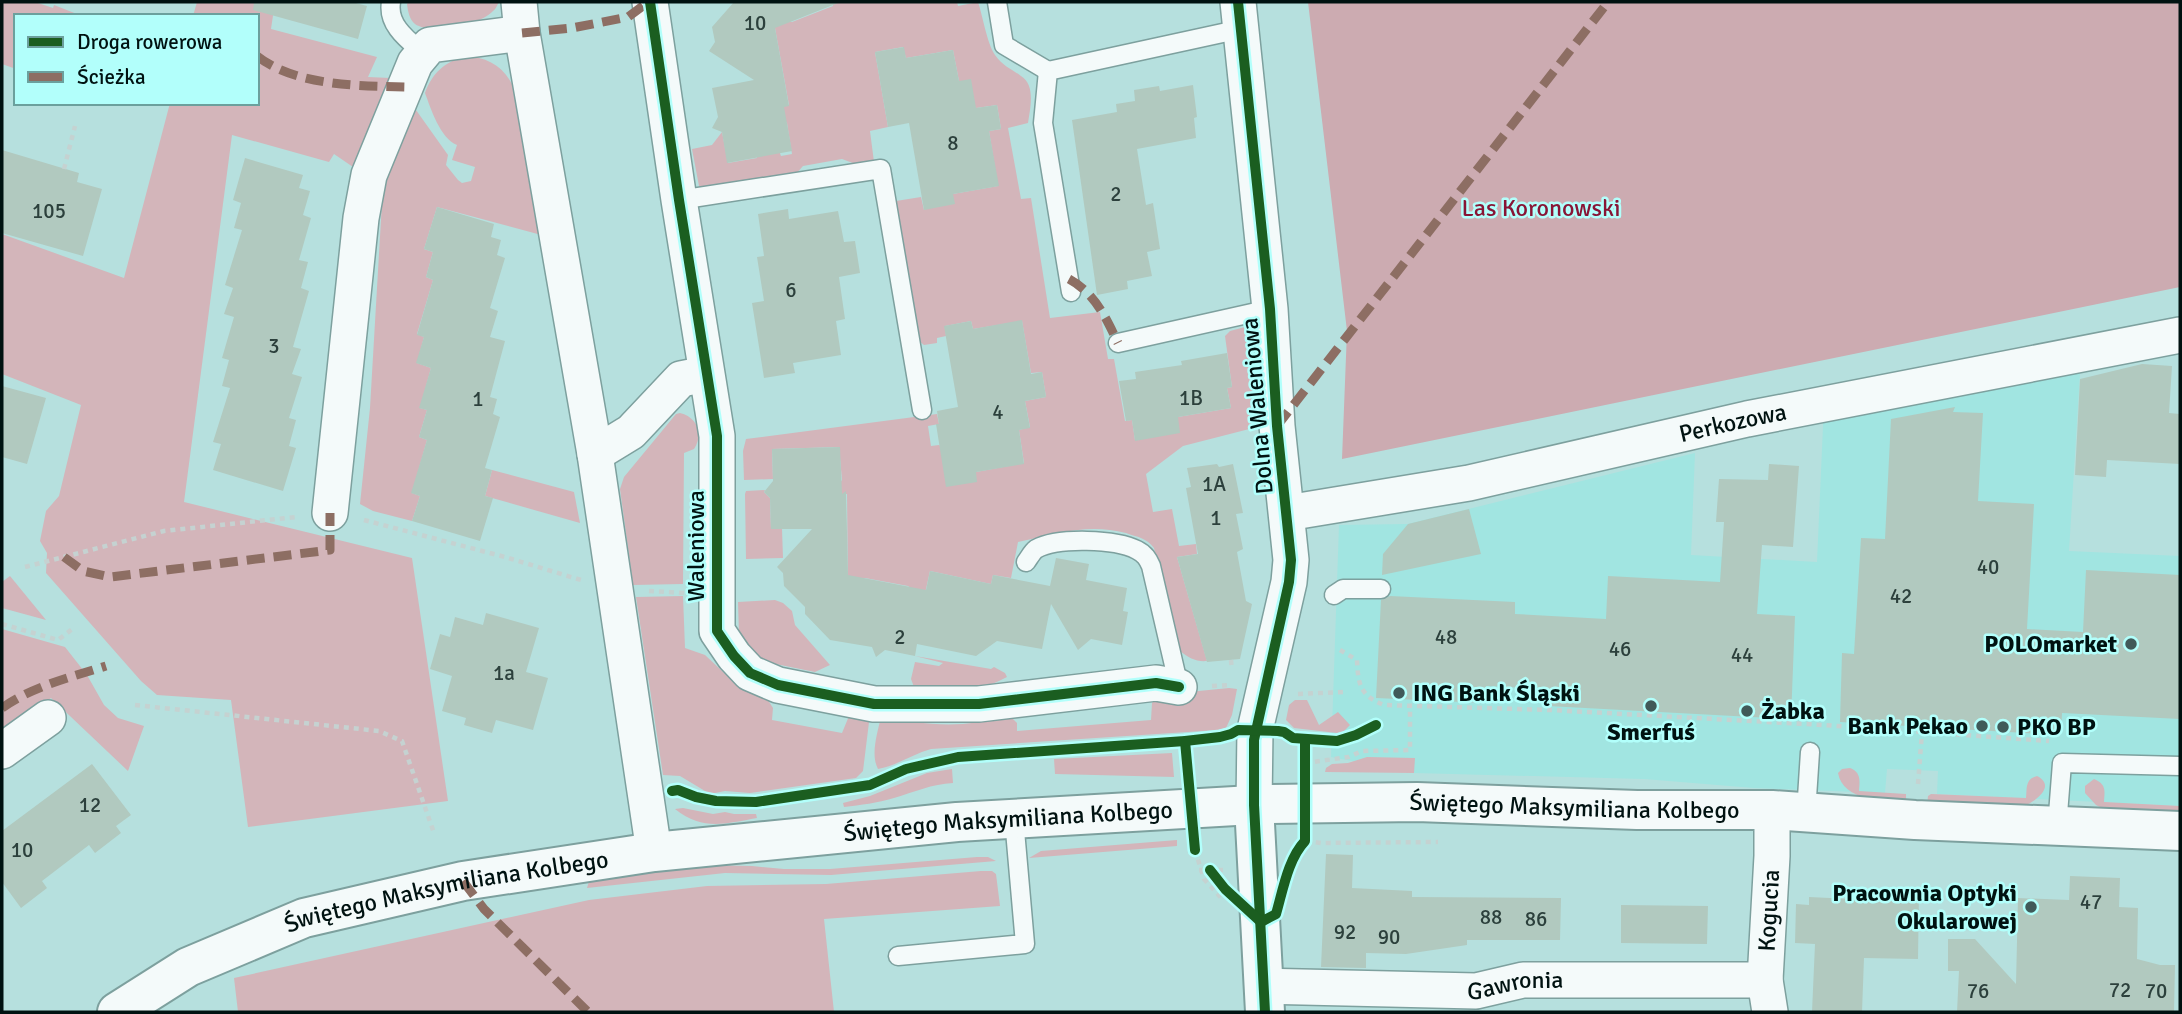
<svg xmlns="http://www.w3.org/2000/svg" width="2182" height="1014" font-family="Signika,sans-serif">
	<rect width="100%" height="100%" fill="#b6e0de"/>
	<polygon fill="#a1e5e1" points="2077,355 2080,374 2069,551 2180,556 2180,806 1937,794 1938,771 1887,769 1885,793 1754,788 1644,779 1414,773 1331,757 1339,525 1408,524 1695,453 1691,555 1817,562 1824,404"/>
	<g fill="#d3b5ba">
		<polygon points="2,2 35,2 53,8 54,5 82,16 16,16 16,69 2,64"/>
		<polygon points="197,2 275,2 271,29 377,57 368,77 390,78 353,167 334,154 329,162 232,135 184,502 412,558 448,801 248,827 231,700 157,695 141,681 46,573 47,553 40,541 46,511 59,496 81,405 2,374 2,234 124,278 170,103 257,103 257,16 193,16"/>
		<path d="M409,2H499C497,5 496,9 493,11C481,25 430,35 415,24C409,19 408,11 407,4Z"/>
		<path d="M832,2H957L958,6L978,2C983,17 987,43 995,55C1004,67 1010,68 1021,76C1036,85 1030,109 1028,123L1008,128L1021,199L1031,198L1050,318L1100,312L1108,359H1114L1125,421L1132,420L1135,440L1178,417L1231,408L1227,388L1232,387L1225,336L1230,331L1245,327L1251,330L1255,337L1261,426L1183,446L1146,474L1153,512L1172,509L1179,546L1196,544L1197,554L1177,557L1207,661C1196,662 1189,658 1180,651L1154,548C1147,538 1137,537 1126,533C1087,523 1057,534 1018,542L1011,578L993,575L991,584L930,571L924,598L908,586L865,578L848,584L847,494H832L842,480L839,447L772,449L773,479L744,480L743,451L746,439L937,414L939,424L928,426L931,446L939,445L976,472L1024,463L1019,430L1030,427L1025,401L1046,397L1042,372L1031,373L1022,321L973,329L971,321L945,326L946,336L937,338V343L924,345L919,341L896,201L921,197L924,210L953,194L998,186L989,131L1001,129L997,105L976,108L959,81L953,50L906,58L903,47L875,52L888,127L870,131L874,162L858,165L842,159L803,166L796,174L702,189L699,186L692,149L712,145L722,132L728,163L757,158V152L778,148L781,156L792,154L787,123L774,109L789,105L773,17L792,22L833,6Z"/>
		<path d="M465,56C486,57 502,65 512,84L545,236L437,207L424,249L433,252L426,277L433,280L417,334L424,337L417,363L431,368L420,408L427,410L419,437L427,440L412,493L420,496L412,521L373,511L360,504L370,408L383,185L416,110L448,155L446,165L458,180L462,183L471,181L475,167L452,160L457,145C440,138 431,109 425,93C432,73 445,62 465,56Z"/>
		<path d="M680,413C697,417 704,434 694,449L684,453L683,584L633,585L620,489L624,477L676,414Z"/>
		<polygon points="492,470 574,492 580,523 485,496"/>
		<polygon points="765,490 764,492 770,498 771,529 782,529 783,558 746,559 745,494 746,491"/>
		<polygon points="10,576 46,620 2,608 2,582"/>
		<polygon points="683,596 685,648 705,655 736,684 766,697 773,708 772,720 842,733 849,716 870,714 863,771 856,778 750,793 725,791 710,794 680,776 663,775 636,597"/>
		<polygon points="775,600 783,603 792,611 795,625 830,665 815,672 756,660 739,634 738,602"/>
		<polygon points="2,629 65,647 87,675 104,705 118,718 144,726 128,771 51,698 2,736"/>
		<path d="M915,656L991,669L994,667L1005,673L1007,677C972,696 951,690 914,687L911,679L915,662L939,666L943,663Z"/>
		<path d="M1229,688L1237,689L1232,715L1226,728L1218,730L931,749C913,754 896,766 878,769C870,754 878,732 881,716C912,722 945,728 977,722C988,720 997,715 1009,715L1017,723V731L1151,720L1152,703L1158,695Z"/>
		<polygon points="1295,700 1307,700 1319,725 1338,712 1350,725 1343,732 1337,733 1294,728 1286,720 1289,705"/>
		<polygon points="1172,753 1174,777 1055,774 1054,759"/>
		<polygon points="1367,757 1415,758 1414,773 1325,772 1326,768 1332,764 1348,763"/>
		<path d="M1850,768C1861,772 1860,781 1859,791L1906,794V804C1884,801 1843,801 1838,773L1842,769Z"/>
		<path d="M952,769L953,783C932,784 914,792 894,798C877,803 861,805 844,807L843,803L870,796L927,773Z"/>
		<path d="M2037,776C2057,786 2035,802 2022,807L1927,805L1928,796L1931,794L2026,798C2027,788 2025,779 2037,776Z"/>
		<path d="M2094,779C2106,784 2105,790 2104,802L2180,806V817L2108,811L2096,805L2085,793V786Z"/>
		<path d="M683,808L713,814L725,812L734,814H756L757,818C724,824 703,831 675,809Z"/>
		<polygon points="1177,840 1177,846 1029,858 1041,851"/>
		<polygon points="977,857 988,857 996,861 831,875 725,873 587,888 590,878 703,865 752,866 784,869 830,869"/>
		<polygon points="981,871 992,871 996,874 1000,906 824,919 834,1012 238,1012 234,978 589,900 707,886 826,884"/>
	</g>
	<polygon fill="#ccabb1" points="1308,2 2180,2 2180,287 1342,459 1347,331"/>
	<g fill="#b1c9bf">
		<polygon points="254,2 352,2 367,6 358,39 253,10"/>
		<polygon points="734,2 837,2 838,3 775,28 789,106 784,107 792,151 727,163 722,132 712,128 718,117 712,88 754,80 709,51 715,42 712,27"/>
		<polygon points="904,47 906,58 953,50 959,81 971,79 976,108 997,105 1001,129 989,131 999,186 953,194 955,204 924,210 909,123 888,127 875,52"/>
		<polygon points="1193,85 1197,117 1194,118 1196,138 1137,149 1146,205 1153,203 1160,249 1147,252 1152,276 1127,281 1128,289 1097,295 1072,120 1117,112 1116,104 1135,101 1134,90 1159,86 1160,91"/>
		<polygon points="2,150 79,173 77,182 102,189 83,256 2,233"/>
		<polygon points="245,158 303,175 299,188 310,191 303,215 311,218 299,260 308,262 301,288 309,291 293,347 301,349 292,374 302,377 289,418 296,420 289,446 296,448 283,491 213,470 221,444 213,442 230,388 222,386 229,360 222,358 234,317 224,314 233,288 225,285 242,230 234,228 241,203 233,200"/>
		<polygon points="437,207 494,224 491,237 501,240 497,255 505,258 490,308 498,311 490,337 505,341 490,397 497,399 493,414 500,417 485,468 492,470 485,496 493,498 480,541 412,521 420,496 411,493 427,440 419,437 427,410 419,408 431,368 416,363 424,337 417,335 433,280 426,277 433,252 424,249"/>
		<polygon points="788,209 789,219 838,211 844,242 855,241 860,273 839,277 845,319 836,321 841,355 793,363 795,373 764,378 752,303 764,301 757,257 764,256 758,214"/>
		<polygon points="1022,320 1031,374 1042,372 1046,397 1025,401 1030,428 1019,430 1024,464 976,472 977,482 946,487 936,424 939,424 937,411 958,407 944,326 971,321 973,329"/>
		<polygon points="1227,353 1232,387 1227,388 1231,408 1178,417 1180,433 1135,441 1132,420 1126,421 1119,381 1136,379 1135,372 1182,365 1181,361"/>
		<polygon points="2142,364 2172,366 2169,413 2180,414 2180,464 2107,460 2106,477 2075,475 2080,379"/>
		<polygon points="2,386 46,398 27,464 2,457"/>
		<polygon points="1955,407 1953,412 1983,413 1978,501 2034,504 2027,629 2083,632 2086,570 2180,575 2180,719 2062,713 2061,735 1840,722 1842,653 1854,654 1861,538 1885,539 1891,419"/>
		<polygon points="840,447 842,494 846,491 848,575 926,590 930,571 991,584 993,575 1050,586 1056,558 1089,564 1086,580 1127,588 1123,611 1128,612 1122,645 1091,639 1078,650 1051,604 1042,649 997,641 976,656 917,644 915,656 885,650 876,657 872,647 830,640 805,614 805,607 784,586 783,573 777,567 812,529 771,529 770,498 764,492 773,481 772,449"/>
		<polygon points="1217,464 1219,467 1233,464 1243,513 1236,514 1243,549 1237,552 1246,601 1252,604 1240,659 1207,662 1177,557 1198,554 1186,488 1191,487 1187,468"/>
		<polygon points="1769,464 1799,466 1793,547 1762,545 1757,614 1795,616 1791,719 1548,706 1548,689 1486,686 1485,703 1376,698 1381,600 1390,596 1515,602 1515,614 1606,619 1608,576 1720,582 1724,522 1716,522 1719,479 1768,480"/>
		<polygon points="1469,509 1481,554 1382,575 1383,554 1408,524"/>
		<polygon points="486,613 539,628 526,672 548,678 533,730 496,720 492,733 464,725 466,718 442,711 452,676 430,669 440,634 450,637 455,617 483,625"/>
		<polygon points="92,764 131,815 116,826 121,833 95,853 89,845 42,881 47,888 21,908 2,882 2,831"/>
		<polygon points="1326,854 1353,855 1352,888 1412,891 1412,897 1561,898 1560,940 1467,940 1467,945 1406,954 1366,953 1366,968 1321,967"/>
		<polygon points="2070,876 2120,878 2119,907 2138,908 2137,959 2160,965 2175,965 2174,1012 1957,1012 1959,971 1948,971 1948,939 1975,939 2016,984 2018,898 2069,900"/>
		<polygon points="1892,891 1919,891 1918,959 1864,958 1862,1012 1812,1012 1815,944 1795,943 1796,904 1809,905 1809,897 1892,901"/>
		<polygon points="1621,905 1708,906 1707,944 1621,943"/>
	</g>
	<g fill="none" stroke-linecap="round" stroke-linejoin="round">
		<defs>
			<g id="service">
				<path d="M391,2C387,25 408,40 423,53"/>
				<polyline points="997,2 1004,45 1048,71"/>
				<polyline points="679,200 881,169 922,410"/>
				<polyline points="1071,292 1043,123 1048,71 1241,29"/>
				<polyline points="1118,343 1270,309"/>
				<path d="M1026,562C1029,558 1032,552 1036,549C1058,537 1116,539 1137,550C1145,554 1148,559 1151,566L1179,687"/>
				<polyline points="1334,595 1343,589 1381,589"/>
				<polyline points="1806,813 1810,752"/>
				<polyline points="2057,827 2062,763 2180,766"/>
				<polyline points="898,956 1025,944 1014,819"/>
			</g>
			<g id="minor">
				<polyline points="519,2 522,33 595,454 654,852"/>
				<polyline points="650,2 679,200 717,436 717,631 734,656 750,673 778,685 874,704 979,704 1156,683 1179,687"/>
				<polyline points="1238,2 1270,309 1277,426 1291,560 1289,582 1255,730 1254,805"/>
				<polyline points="595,454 631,432 681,379 706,374"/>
				<polyline points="330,513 361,218 369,175 415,63 430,45 522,33"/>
				<path id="s1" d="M1287,513L1469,483L1747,419L2180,335"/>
				<polyline points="2,751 48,718"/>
				<path id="s2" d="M1264,986L1476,991L1523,980H1765"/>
				<path id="s3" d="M1770,1012L1765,980L1772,856V810"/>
			</g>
			<polyline id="tertiary" points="1254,805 1265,1012"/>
			<g id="secondary">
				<path id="s4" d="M117,1012L188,967L304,918L463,881L654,852L957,822L1270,804L1417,802L1637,810H1772L1915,820L2180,831"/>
			</g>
		</defs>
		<use href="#service" stroke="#7da09e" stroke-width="21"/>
		<use href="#minor" stroke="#7da09e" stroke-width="38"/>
		<use href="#tertiary" stroke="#7da09e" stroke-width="42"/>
		<use href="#secondary" stroke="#7da09e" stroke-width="42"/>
		<g stroke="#c5d2d1" stroke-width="4.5" stroke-dasharray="5 5" stroke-linecap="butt">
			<polyline points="64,169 75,126"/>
			<polyline points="364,520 505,557 581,580"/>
			<polyline points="25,567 164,531 296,517"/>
			<polyline points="649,591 685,593"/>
			<polyline points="2,624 58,640 75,627"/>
			<path d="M1340,650L1357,660C1358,684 1360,696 1384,705L1551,710L1823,725L2049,741"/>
			<polyline points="1231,660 1232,670"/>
			<polyline points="1212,686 1231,685"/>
			<polyline points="1298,694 1343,692"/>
			<polyline points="135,705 379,731 402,741 434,833"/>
			<polyline points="1305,763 1349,757 1362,751 1410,750 1410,706"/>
			<polyline points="1918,784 1922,732"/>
			<polyline points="1195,850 1204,879 1223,900"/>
			<polyline points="1294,868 1305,841 1321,843 1438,842"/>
			<polyline points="1199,870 1223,870"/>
		</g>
		<use href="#service" stroke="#f4fafa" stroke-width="18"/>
		<use href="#minor" stroke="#f4fafa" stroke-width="35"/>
		<use href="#tertiary" stroke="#f4fafa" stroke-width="38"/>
		<use href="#secondary" stroke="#f4fafa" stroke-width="38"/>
		<g stroke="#8d6e63" stroke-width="9" stroke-dasharray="18 9" stroke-linecap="butt">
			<polyline points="522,33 572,28 628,17 648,2"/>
			<path d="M257,56C295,86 359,86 406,87"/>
			<path d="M1069,279C1095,293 1106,318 1118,343"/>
			<polyline points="1277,426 1608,2"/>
			<polyline points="64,557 83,571 110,577 330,550 330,513"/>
			<path d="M2,708C31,687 71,677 106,666"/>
			<polyline points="463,881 484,909 588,1012"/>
		</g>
		<defs>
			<g id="cycleway">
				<polyline points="650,2 679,200 717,436 717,631 734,656 750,673 778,685 874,704 979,704 1156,683 1179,687"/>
				<polyline points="1238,2 1270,309 1277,426 1291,560 1289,582 1254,740 1254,805 1265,1012"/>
				<polyline points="1185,741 1195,850"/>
				<polyline points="672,791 678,790 696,797 716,801 756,802 870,785 906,769 958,757 1185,741 1220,737 1231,734 1238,730 1278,731 1284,732 1293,738 1337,741 1356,735 1376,725"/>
				<path d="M1210,870L1225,889L1261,922L1276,914C1283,890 1288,859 1305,841V739"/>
			</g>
		</defs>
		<use href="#cycleway" stroke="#b2fffb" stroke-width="15"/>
		<use href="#cycleway" stroke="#1b5e20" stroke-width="10"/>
	</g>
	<g fill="#405a59" stroke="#b2fffb" stroke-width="2.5">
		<circle cx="2131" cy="644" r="7"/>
		<circle cx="1399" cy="693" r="7"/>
		<circle cx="1651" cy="706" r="7"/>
		<circle cx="1747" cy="711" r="7"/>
		<circle cx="1982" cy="726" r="7"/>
		<circle cx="2003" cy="727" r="7"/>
		<circle cx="2031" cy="907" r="7"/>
	</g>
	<g text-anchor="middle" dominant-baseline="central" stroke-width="5" stroke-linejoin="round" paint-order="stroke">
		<g font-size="21" fill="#2c403c">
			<text x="755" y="23">10</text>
			<text x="953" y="143">8</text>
			<text x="1116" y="194">2</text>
			<text x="49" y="211">105</text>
			<text x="791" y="290">6</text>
			<text x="274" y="346">3</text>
			<text x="1191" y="398">1B</text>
			<text x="478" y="399">1</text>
			<text x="998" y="412">4</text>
			<text x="1214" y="484">1A</text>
			<text x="1216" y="518">1</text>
			<text x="1988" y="567">40</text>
			<text x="1901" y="596">42</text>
			<text x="900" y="637">2</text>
			<text x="1446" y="637">48</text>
			<text x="1620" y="649">46</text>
			<text x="1742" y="655">44</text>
			<text x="504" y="673">1a</text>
			<text x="90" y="805">12</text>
			<text x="22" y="850">10</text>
			<text x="2091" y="902">47</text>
			<text x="1491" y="917">88</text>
			<text x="1536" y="919">86</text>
			<text x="1345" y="932">92</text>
			<text x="1389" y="937">90</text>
			<text x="2120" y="990">72</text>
			<text x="1978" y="991">76</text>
			<text x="2156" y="991">70</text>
		</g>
		<g font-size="24" fill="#881535" stroke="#b2fffb">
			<text x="1541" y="208">Las Koronowski</text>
		</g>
		<g font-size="24" fill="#001211" stroke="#b2fffb">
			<text transform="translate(1257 406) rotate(-95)">Dolna Waleniowa</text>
			<text stroke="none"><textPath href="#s1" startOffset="455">Perkozowa</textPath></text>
			<text transform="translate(696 546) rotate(-90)">Waleniowa</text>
			<text stroke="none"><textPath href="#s4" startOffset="1489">Świętego Maksymiliana Kolbego</textPath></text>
			<text stroke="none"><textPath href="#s4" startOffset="922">Świętego Maksymiliana Kolbego</textPath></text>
			<text stroke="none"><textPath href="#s4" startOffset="355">Świętego Maksymiliana Kolbego</textPath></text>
			<text stroke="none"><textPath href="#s3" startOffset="102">Kogucia</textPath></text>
			<text stroke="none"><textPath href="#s2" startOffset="252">Gawronia</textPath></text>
		</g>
		<g font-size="24" font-weight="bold" fill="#001211" stroke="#b2fffb" text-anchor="end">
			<text x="2117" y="644">POLOmarket</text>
			<text x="1413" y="693" text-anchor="start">ING Bank Śląski</text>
			<text x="1761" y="711" text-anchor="start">Żabka</text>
			<text x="1968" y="726">Bank Pekao</text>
			<text x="2017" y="727" text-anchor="start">PKO BP</text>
			<text x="1651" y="732" text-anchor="middle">Smerfuś</text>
			<text x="2017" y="893">Pracownia Optyki<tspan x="2017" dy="28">Okularowej</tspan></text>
		</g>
	</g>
	<rect width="2182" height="1014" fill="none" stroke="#001211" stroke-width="7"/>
	<rect x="14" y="14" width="245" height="91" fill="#b2fffb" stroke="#6ba09d" stroke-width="2"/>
	<rect x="28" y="37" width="35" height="10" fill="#1b5e20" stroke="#6ba09d" stroke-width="2"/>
	<text x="77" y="49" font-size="21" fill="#001211">Droga rowerowa</text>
	<rect x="28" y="72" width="35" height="10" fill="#8d6e63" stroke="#6ba09d" stroke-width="2"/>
	<text x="77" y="84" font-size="21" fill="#001211">Ścieżka</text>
</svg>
